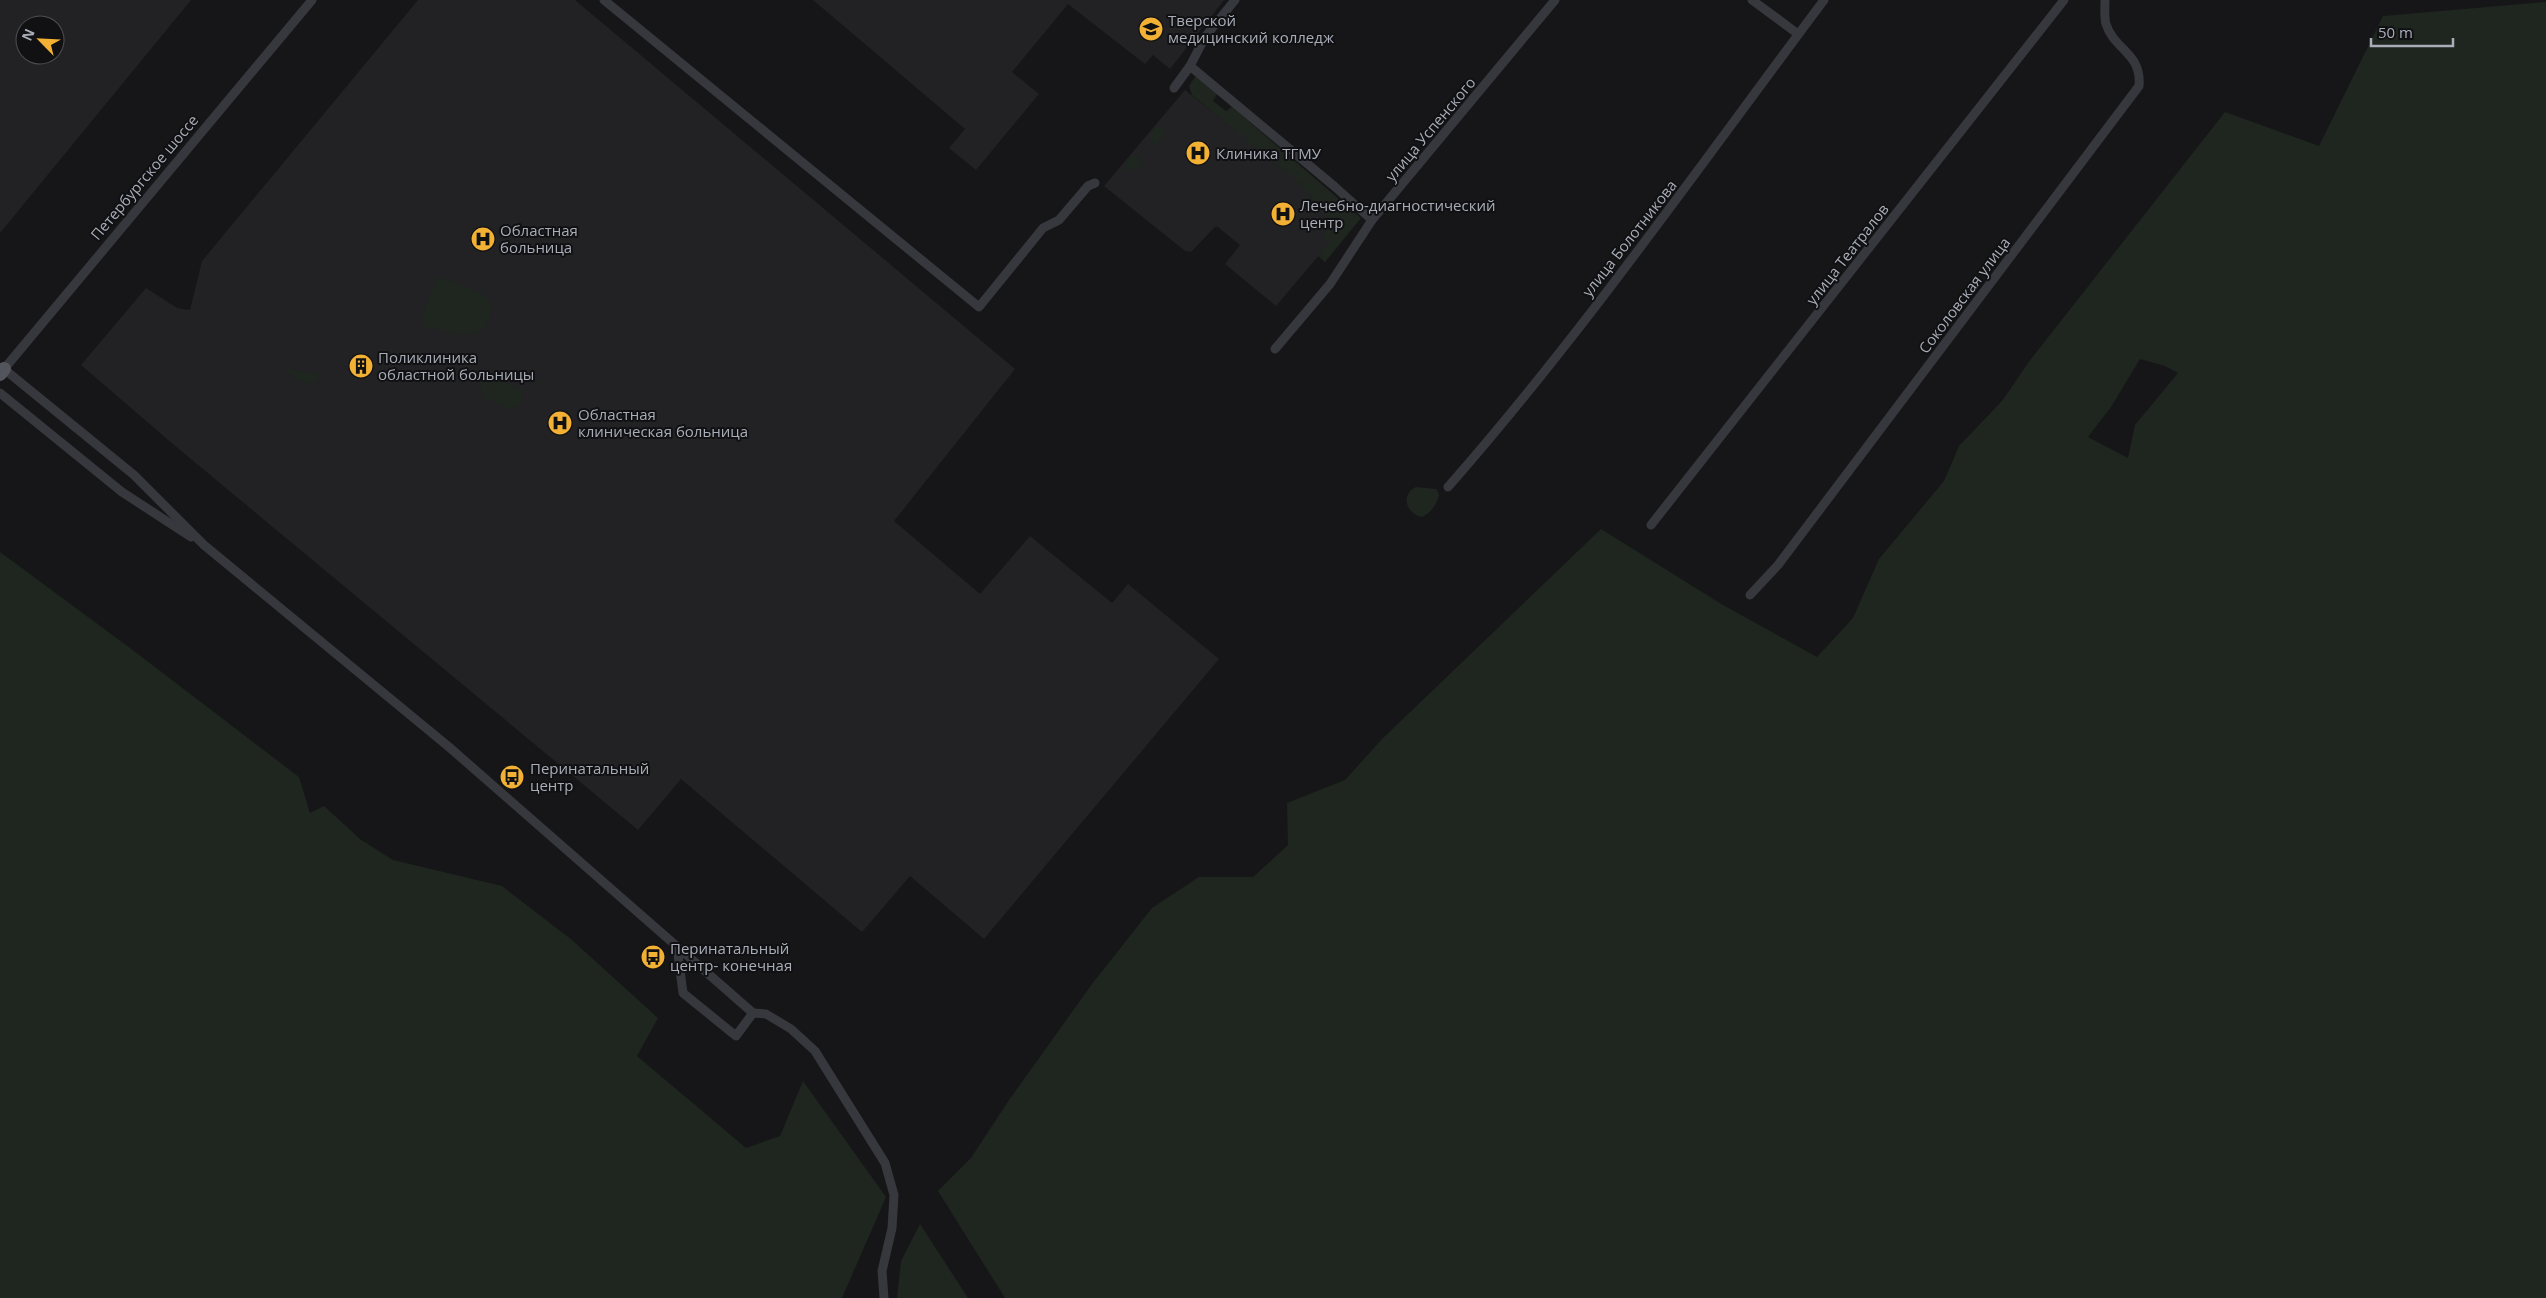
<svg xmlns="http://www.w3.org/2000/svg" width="2546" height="1298" font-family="'Open Sans',sans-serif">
	<rect width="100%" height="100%" fill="#161618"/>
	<g fill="#222225" fill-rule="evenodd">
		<path d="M0,0H191L0,233ZM25,25H55V55H25Z"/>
		<polygon points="418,0 575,0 1015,369 894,521 980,594 1030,536 1112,603 1128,584 1219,659 984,939 910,876 862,932 681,779 638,830 174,445 81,365 146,288 177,308 190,310 202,261"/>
		<polygon points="813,0 1224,0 1170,69 1153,55 1145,64 1068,4 1012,72 1039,94 976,170 949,148 965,129"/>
		<polygon points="1185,90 1349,220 1276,306 1225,264 1240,245 1218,227 1215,227 1191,252 1185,251 1104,186"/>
	</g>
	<g fill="#1e261f" fill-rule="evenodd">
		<path d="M2546,2V1298H1005L938,1191L971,1158L1009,1100L1092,984L1152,908L1199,877H1253L1288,845L1287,803L1345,780L1382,739L1601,529L1723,605L1817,657L1853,618L1879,559L1944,481L1959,446L2002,401L2031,359L2225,112L2319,146L2383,16ZM2140,359L2165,366L2178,373L2135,425L2128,458L2088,437L2111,407Z"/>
		<polygon points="1195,77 1198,77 1217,94 1213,101 1226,111 1232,107 1361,218 1325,262 1318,256 1329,241 1323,235 1333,222 1298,182 1192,95 1189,86"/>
		<path d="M1160,126L1166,130L1157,146C1150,141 1148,135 1154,128Z"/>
		<polygon points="1131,156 1136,156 1143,161 1140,166 1128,172 1124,164"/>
		<polygon points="442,277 483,294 491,301 490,318 480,332 464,335 425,327 421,318 436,282"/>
		<path d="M288,369H290L322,375L314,383C302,384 293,380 288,369Z"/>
		<path d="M490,377L518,387L523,397C519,418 497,403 485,398L480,387L483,380Z"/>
		<path d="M1416,487L1436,489L1439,494C1438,503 1431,513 1422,517C1406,514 1400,494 1416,487Z"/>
		<polygon points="0,552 134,651 299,777 310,813 324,806 360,839 393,860 502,886 572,940 658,1018 637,1056 746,1148 780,1136 803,1081 886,1197 842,1298 0,1298"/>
		<polygon points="920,1224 968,1298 897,1298 901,1261"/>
	</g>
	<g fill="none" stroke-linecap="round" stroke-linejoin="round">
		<g stroke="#37383d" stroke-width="9">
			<polyline points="312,0 4,369 134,475 204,545 449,747 753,1013 736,1036 683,993 677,947"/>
			<polyline points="604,0 979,307 1043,228 1059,220 1088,186 1095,183"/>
			<polyline points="1752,0 1798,34"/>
			<polyline points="1190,66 1334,186 1372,220"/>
			<polyline points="1174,88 1190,66 1205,37 1235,0"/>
			<polyline points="1275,349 1330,284 1372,220 1555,0"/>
			<polyline points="0,393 122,492 191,537"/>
			<path d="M1448,487C1583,333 1701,164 1824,0"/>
			<polyline points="1651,525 2064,0"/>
			<path d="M1750,595L1778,565L2139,86C2142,53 2114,50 2106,24C2104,17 2105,7 2105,0"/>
			<polyline points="753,1013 766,1014 791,1029 815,1051 885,1163 894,1195 892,1228 882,1271 884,1298"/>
		</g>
		<polyline stroke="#53555c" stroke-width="14" points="0,374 4,369"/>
	</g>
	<defs>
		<symbol id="university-disc" viewBox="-11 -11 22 22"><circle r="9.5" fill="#f2b134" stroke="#111113"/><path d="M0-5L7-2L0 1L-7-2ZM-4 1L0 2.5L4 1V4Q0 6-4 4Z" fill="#111"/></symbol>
		<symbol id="hospital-disc" viewBox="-11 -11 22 22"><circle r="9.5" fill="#f2b134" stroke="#111113"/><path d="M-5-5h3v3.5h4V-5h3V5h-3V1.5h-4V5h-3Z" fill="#111"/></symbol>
		<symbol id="building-disc" viewBox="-11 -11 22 22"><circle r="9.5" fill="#f2b134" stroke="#111113"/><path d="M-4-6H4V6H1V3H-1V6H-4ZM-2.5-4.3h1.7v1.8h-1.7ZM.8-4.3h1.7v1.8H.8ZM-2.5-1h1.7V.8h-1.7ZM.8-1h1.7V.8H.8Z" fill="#111"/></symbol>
		<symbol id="bus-disc" viewBox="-11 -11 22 22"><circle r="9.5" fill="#f2b134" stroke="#111113"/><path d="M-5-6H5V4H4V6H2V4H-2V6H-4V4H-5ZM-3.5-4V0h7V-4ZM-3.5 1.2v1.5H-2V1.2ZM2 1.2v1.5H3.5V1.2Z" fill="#111"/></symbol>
	</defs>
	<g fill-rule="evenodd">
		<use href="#university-disc" x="1137" y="15" width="28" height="28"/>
		<use href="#hospital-disc" x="1184" y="139" width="28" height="28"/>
		<use href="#hospital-disc" x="1269" y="200" width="28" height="28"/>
		<use href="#hospital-disc" x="469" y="225" width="28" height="28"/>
		<use href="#building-disc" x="347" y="352" width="28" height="28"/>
		<use href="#hospital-disc" x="546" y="409" width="28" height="28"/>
		<use href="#bus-disc" x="498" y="763" width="28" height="28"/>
		<use href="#bus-disc" x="639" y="943" width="28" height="28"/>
	</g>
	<g text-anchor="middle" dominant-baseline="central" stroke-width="4" stroke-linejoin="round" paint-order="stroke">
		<g font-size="15" fill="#a8adb8" stroke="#111113" text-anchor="start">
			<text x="1168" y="20">Тверской<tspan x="1168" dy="17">медицинский колледж</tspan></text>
			<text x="1216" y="153">Клиника ТГМУ</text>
			<text x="1300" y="205">Лечебно-диагностический<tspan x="1300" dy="17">центр</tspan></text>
			<text x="500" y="230">Областная<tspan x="500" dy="17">больница</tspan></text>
			<text x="378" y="357">Поликлиника<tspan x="378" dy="17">областной больницы</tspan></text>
			<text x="578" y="414">Областная<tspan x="578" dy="17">клиническая больница</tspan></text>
			<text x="530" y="768">Перинатальный<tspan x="530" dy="17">центр</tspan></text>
			<text x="670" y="948">Перинатальный<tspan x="670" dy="17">центр- конечная</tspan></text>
		</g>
		<g font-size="15" fill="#a8adb8" stroke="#111113">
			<text transform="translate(1430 129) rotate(-50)">улица Успенского</text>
			<text transform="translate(144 177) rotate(-50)">Петербургское шоссе</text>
			<text transform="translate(1629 238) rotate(-52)">улица Болотникова</text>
			<text transform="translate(1847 254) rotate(-52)">улица Театралов</text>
			<text transform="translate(1964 295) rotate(-53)">Соколовская улица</text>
		</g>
	</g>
	<g transform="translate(40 40) rotate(294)"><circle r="24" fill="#111113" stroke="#4d4f55"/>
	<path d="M0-4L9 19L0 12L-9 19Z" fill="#f2b134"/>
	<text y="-8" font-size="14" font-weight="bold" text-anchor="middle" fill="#a8adb8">N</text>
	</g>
	<path d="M2371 38v8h82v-8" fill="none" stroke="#a8adb8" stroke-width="2.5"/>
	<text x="2378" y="38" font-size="15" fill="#a8adb8" stroke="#111113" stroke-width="4" paint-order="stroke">50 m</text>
</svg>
